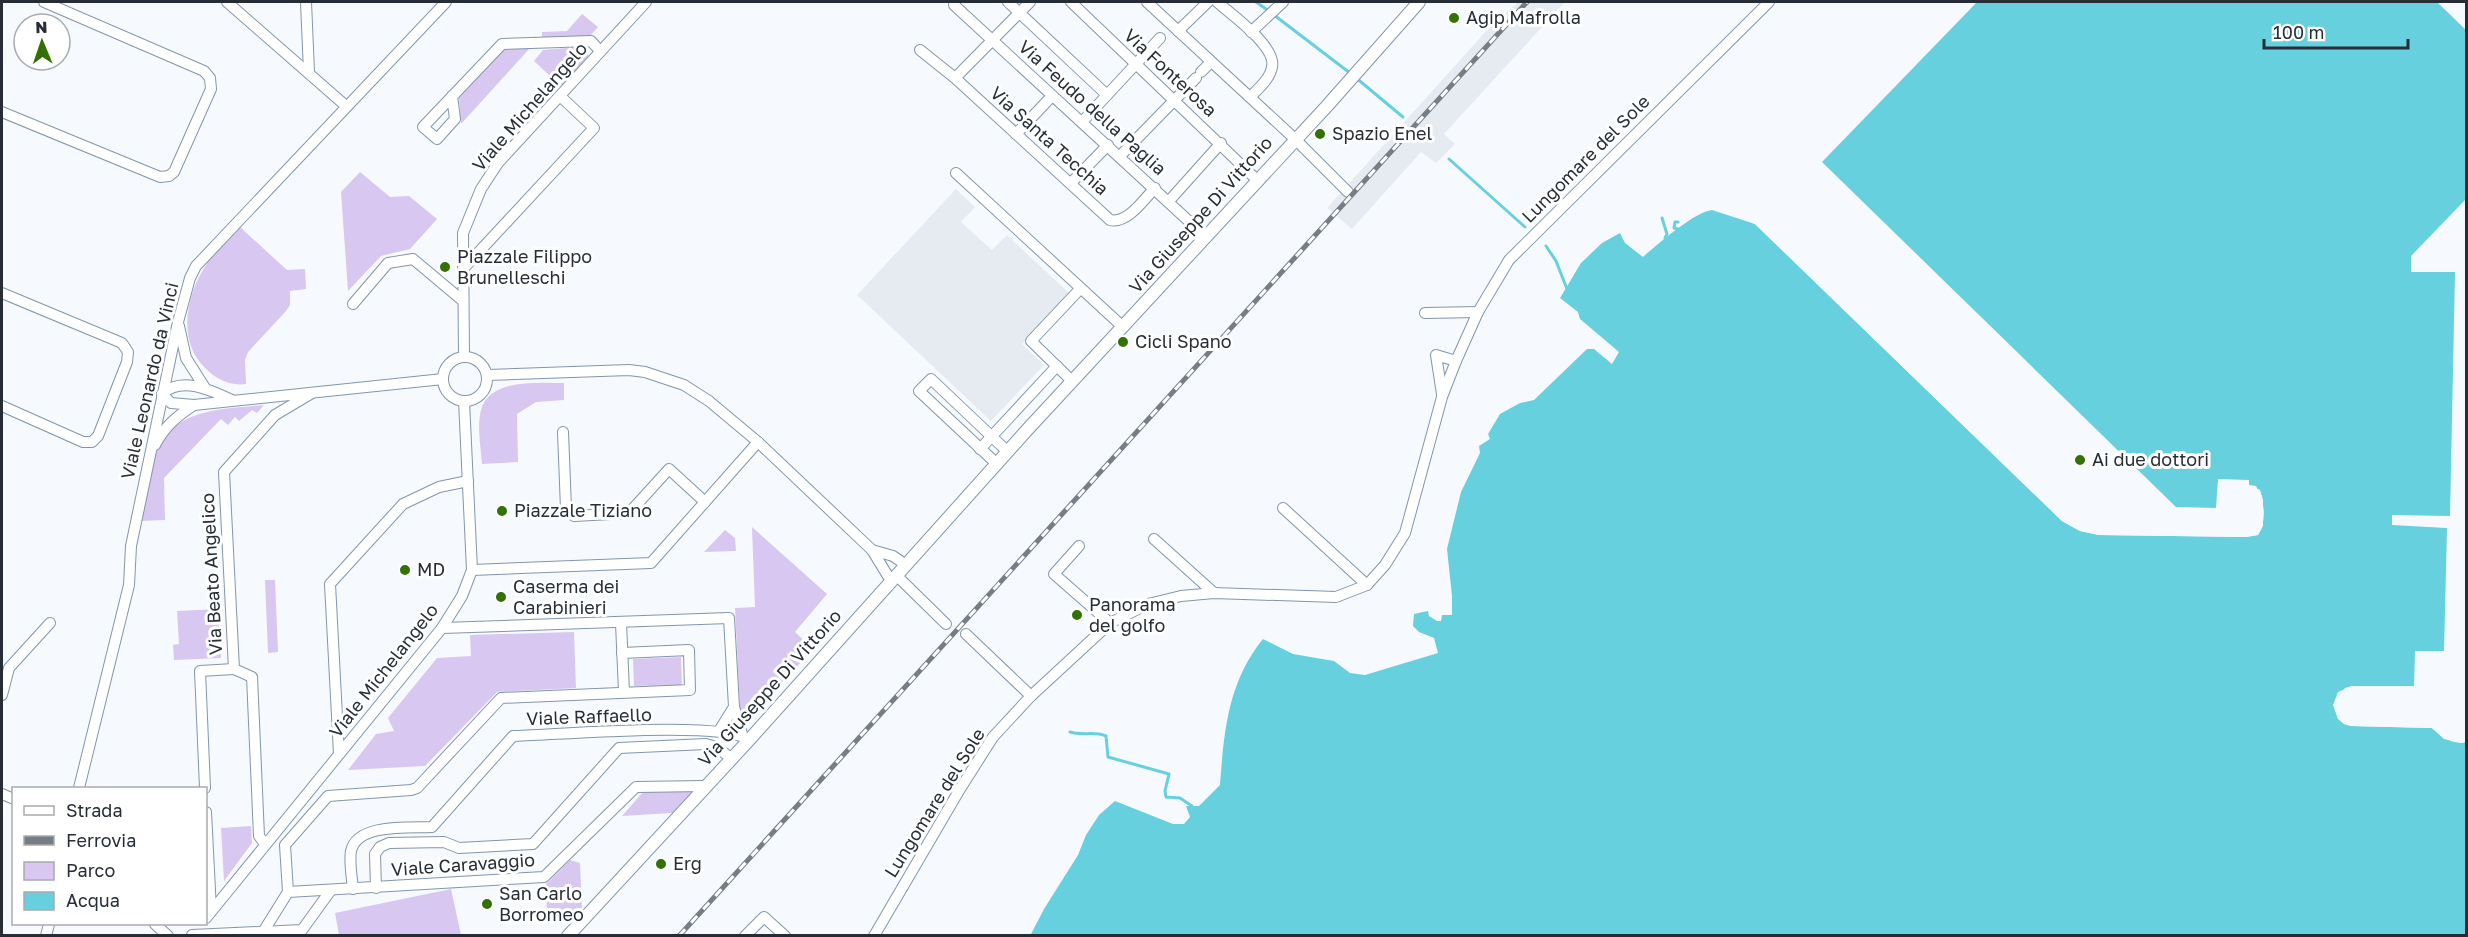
<svg xmlns="http://www.w3.org/2000/svg" width="2468" height="937" font-family="'Golos Text',sans-serif">
  <rect width="100%" height="100%" fill="#f6faff"/>
  <!-- built -->
  <g fill="#e6ebf2">
    <path d="M1519 2H1565L1444 134 1455 144 1436 163 1421 152 1352 229 1327 208 1496 20Z"/>
    <path d="M956 189 975 207 961 222 992 250 1007 235 1069 293 1022 344 1044 365 991 421 857 295Z"/>
  </g>
  <!-- green -->
  <g fill="#d7c7f1">
    <path d="M582 14 598 27 590 36 542 38V32L567 31Z"/>
    <path d="M580 47 588 53 589 58 562 87 534 61 543 50Z"/>
    <path d="M530 48 461 124 459 98 504 49Z"/>
    <path d="M360 172 390 197 409 196 437 219 410 249 381 256 348 291 341 192Z"/>
    <path d="M240 227 287 270 305 269 306 289 290 291V305L286 311 248 352 245 360 246 384C230 386 217 380 205 368 177 341 186 295 206 265 215 251 229 239 240 227Z"/>
    <path d="M564 383V400L536 402 517 414 518 462 482 464C481 447 476 423 482 407 493 378 540 383 564 383Z"/>
    <path d="M264 405 257 413 252 410 239 421 235 417 228 425 221 419 164 478 165 520 141 521C145 500 148 478 154 457 170 408 222 409 264 405Z"/>
    <path d="M752 527 827 594 795 632 813 649 745 723 740 708 735 608 755 607Z"/>
    <path d="M725 530 735 538 736 551 704 552Z"/>
    <path d="M265 580H275L278 652 268 653Z"/>
    <path d="M218 609 221 658 174 660 173 645 179 644 177 611Z"/>
    <path d="M574 632 576 688 497 692 425 766 348 770 376 734 394 731 388 718 437 658 471 656 470 635Z"/>
    <path d="M681 657 682 685 634 686 633 659Z"/>
    <path d="M694 791 672 813 622 816 643 792Z"/>
    <path d="M251 826 252 843 224 881 221 828Z"/>
    <path d="M570 860 580 863 582 912 547 908 544 886Z"/>
    <path d="M451 889 461 935H339L335 913Z"/>
  </g>
  <!-- water -->
  <path fill="#67d0df" d="M1977 2H2437L2466 30V199L2411 256V272H2455L2450 516 2392 515V525L2447 528 2444 651H2415L2414 686H2352L2345 688 2333 705 2344 724 2351 726 2432 728C2442 737 2452 745 2466 742V935L1030 936 1044 909 1078 855 1086 835 1099 815 1115 801 1173 824H1184L1190 817 1186 806H1199L1220 785C1224 731 1228 682 1263 639L1293 654 1334 661 1350 673 1365 675 1438 653 1434 638 1419 632 1413 626 1414 614 1428 611 1429 616 1437 621H1441L1442 615H1452V596L1447 549 1461 492 1480 453 1479 446 1490 439 1488 434 1500 414 1520 403 1534 400 1587 349H1594L1612 364 1619 352 1580 319 1578 312 1560 298 1581 263 1602 243 1620 233 1625 243 1643 257C1655 246 1699 208 1714 210 1728 212 1742 219 1755 224L2062 521 2080 531 2099 535 2246 537 2258 535C2267 519 2265 502 2256 486L2249 485V480L2218 479 2216 508 2176 507 1822 162Z"/>
  <!-- pier -->
  <g fill="#f6faff">
    <path d="M1711 207 1728 211 1757 222 2064 519 2081 528 2100 532 2246 534 2256 532 2260 525V500L2258 491 2247 487 2249 485 2260 490 2263 500V526L2258 535 2246 537 2099 535 2080 531 2062 521 1755 224 1712 210Z"/>
    <path d="M2352 686 2354 689 2341 694 2336 705 2340 717 2345 721 2432 725 2445 736 2461 740 2466 739V742L2462 743 2444 739 2432 728 2351 726 2344 724 2338 719 2333 705 2338 692Z"/>
  </g>
  <g fill="none" stroke-linecap="round" stroke-linejoin="round">
    <!-- stream -->
    <g stroke="#67d0df" stroke-width="3">
      <path d="M1256 2 1269 11"/>
      <path d="M1274 15 1350 73"/>
      <path d="M1355 77 1403 117"/>
      <path d="M1449 159 1525 227"/>
      <path d="M1662 218 1667 234 1665 238"/>
      <path d="M1678 229 1674 228 1675 222H1678"/>
      <path d="M1546 246 1556 261 1567 289"/>
      <path d="M1070 732C1083 736 1094 731 1106 736L1108 757 1169 774 1165 791 1166 797 1180 798 1192 806"/>
    </g>
    <!-- minor casing -->
    <g stroke="#8395ac" stroke-width="12">
      <g id="minor">
        <path d="M227 2 346 106"/>
        <path d="M306 2 309 72"/>
        <path d="M1008 2 1107 95"/>
        <path d="M1071 2 1257 180"/>
        <path d="M1147 2 1295 139 1348 192"/>
        <path d="M1217 2C1231 14 1277 47 1272 67 1270 79 1258 89 1250 97"/>
        <path d="M954 5 1205 236"/>
        <path d="M1178 31 1208 2"/>
        <path d="M1251 32 1283 2"/>
        <path d="M920 50 955 78 1110 220C1128 224 1144 199 1155 188"/>
        <path d="M1201 72 1211 62"/>
        <path d="M955 78 1030 2"/>
        <path d="M452 96 455 119 437 139 423 127 502 44 591 41 600 51"/>
        <path d="M2 112 160 177 169 176 174 172 211 89 210 78 204 71 44 2"/>
        <path d="M1082 122 1160 38"/>
        <path d="M1016 134 1052 96"/>
        <path d="M1120 156 1196 78"/>
        <path d="M956 173 1123 327"/>
        <path d="M1071 183 1108 145"/>
        <path d="M1169 201 1221 143"/>
        <path d="M463 269 594 128 560 96"/>
        <path d="M2 293 122 343 128 352 127 362 98 436 92 442H83L2 406"/>
        <path d="M353 304 388 263 413 259 463 301"/>
        <path d="M1425 313 1478 312"/>
        <path d="M179 326 186 358 205 388"/>
        <path d="M464 357 463 233 481 189 498 163 646 2"/>
        <circle cx="465" cy="379" r="22"/>
        <path d="M487 375 629 370 645 372 684 385 709 401 758 442 872 550 891 581"/>
        <path d="M1072 381 1031 341 1080 289"/>
        <path d="M162 394 171 403 194 405 443 379"/>
        <path d="M162 394C182 376 210 390 232 400"/>
        <path d="M1442 394 1436 355 1456 361"/>
        <path d="M563 432 566 509 574 516 629 513 669 469 705 502"/>
        <path d="M155 445C164 427 177 416 194 405"/>
        <path d="M980 449 1057 366"/>
        <path d="M997 464 919 391 931 379 1008 452"/>
        <path d="M1283 508 1367 585"/>
        <path d="M1154 539 1214 593"/>
        <path d="M1079 546 1054 574 1110 623"/>
        <path d="M872 550 893 556 906 565"/>
        <path d="M472 570 651 563 758 442"/>
        <path d="M896 575 946 624"/>
        <path d="M621 623 624 692"/>
        <path d="M442 628 729 618 734 707 719 731"/>
        <path d="M966 634 1031 696"/>
        <path d="M2 695 9 668 50 623"/>
        <path d="M734 707 742 734"/>
        <path d="M339 754 330 584 403 504 439 487 468 481"/>
        <path d="M79 788 129 585 131 546 178 322 190 278 196 266 446 2"/>
        <path d="M205 788 200 671 234 669"/>
        <path d="M2 794 14 799"/>
        <path d="M206 812 211 910"/>
        <path d="M265 844 259 836 252 677 234 669 224 472 275 415 312 393"/>
        <path d="M376 888 375 854 380 847 389 843 444 842 459 848 533 844 619 748 706 744 716 747 731 758"/>
        <path d="M353 889C352 878 349 862 351 851 357 823 410 828 432 827L513 736C554 735 724 720 749 740"/>
        <path d="M288 892 285 845 328 796 411 790 417 788 501 698 690 690 689 650 622 653"/>
        <path d="M206 918 442 628 462 596 472 570 464 401"/>
        <path d="M155 924 168 936"/>
        <path d="M263 932 288 892 544 877 636 787 705 786"/>
        <path d="M192 935 302 930 331 890"/>
        <path d="M46 936 49 924"/>
        <path d="M745 936 764 917 785 936"/>
        <path d="M874 936 960 789 993 737 1031 696 1110 623 1148 604 1181 596 1214 593 1336 597 1367 585 1385 565 1405 533 1442 397 1456 361 1478 312 1509 260 1769 2"/>
      </g>
    </g>
    <!-- major casing -->
    <g stroke="#8395ac" stroke-width="14">
      <path id="major" d="M568 936 749 740 1027 430 1327 106 1419 2"/>
    </g>
    <!-- minor -->
    <use href="#minor" stroke="#fff" stroke-width="10"/>
    <!-- major -->
    <use href="#major" stroke="#fff" stroke-width="12"/>
    <!-- rail casing -->
    <g stroke="#777d85" stroke-width="5">
      <path id="rail" d="M679 936 1527 2"/>
    </g>
    <!-- rail -->
    <use href="#rail" stroke="#fff" stroke-width="3" stroke-dasharray="9" stroke-linecap="butt"/>
  </g>
  <!-- markers -->
  <g fill="#347103" stroke="#fff" stroke-width="2">
    <circle cx="1454" cy="18" r="6"/>
    <circle cx="1320" cy="134" r="6"/>
    <circle cx="445" cy="267" r="6"/>
    <circle cx="1123" cy="342" r="6"/>
    <circle cx="2080" cy="460" r="6"/>
    <circle cx="502" cy="511" r="6"/>
    <circle cx="405" cy="570" r="6"/>
    <circle cx="501" cy="597" r="6"/>
    <circle cx="1077" cy="615" r="6"/>
    <circle cx="661" cy="864" r="6"/>
    <circle cx="487" cy="904" r="6"/>
  </g>
  <g text-anchor="middle" stroke-width="6" stroke-linejoin="round" paint-order="stroke">
    <!-- poi labels -->
    <g font-size="18" fill="#262d37" stroke="#fff" text-anchor="start">
      <text x="1466" y="24">Agip Mafrolla</text>
      <text x="1332" y="140">Spazio Enel</text>
      <text x="457" y="263">Piazzale Filippo<tspan x="457" dy="21">Brunelleschi</tspan></text>
      <text x="1135" y="348">Cicli Spano</text>
      <text x="2092" y="466">Ai due dottori</text>
      <text x="514" y="517">Piazzale Tiziano</text>
      <text x="417" y="576">MD</text>
      <text x="513" y="593">Caserma dei<tspan x="513" dy="21">Carabinieri</tspan></text>
      <text x="1089" y="611">Panorama<tspan x="1089" dy="21">del golfo</tspan></text>
      <text x="673" y="870">Erg</text>
      <text x="499" y="900">San Carlo<tspan x="499" dy="21">Borromeo</tspan></text>
    </g>
    <!-- street labels -->
    <g font-size="18" fill="#262d37" stroke="#fff">
      <text transform="translate(1170 73) rotate(43)" y="6">Via Fonterosa</text>
      <text transform="translate(530 107) rotate(-49)" y="6">Viale Michelangelo</text>
      <text transform="translate(1092 108) rotate(42)" y="6">Via Feudo della Paglia</text>
      <text transform="translate(1049 141) rotate(42)" y="6">Via Santa Tecchia</text>
      <text transform="translate(1586 159) rotate(-45)" y="6">Lungomare del Sole</text>
      <text transform="translate(1201 215) rotate(-48)" y="6">Via Giuseppe Di Vittorio</text>
      <text transform="translate(150 381) rotate(-77)" y="6">Viale Leonardo da Vinci</text>
      <text transform="translate(212 574) rotate(-93)" y="6">Via Beato Angelico</text>
      <text transform="translate(384 671) rotate(-52)" y="6">Viale Michelangelo</text>
      <text transform="translate(770 688) rotate(-48)" y="6">Via Giuseppe Di Vittorio</text>
      <text transform="translate(589 717) rotate(-2)" y="6">Viale Raffaello</text>
      <text transform="translate(935 803) rotate(-58)" y="6">Lungomare del Sole</text>
      <text transform="translate(463 865) rotate(-4)" y="6">Viale Caravaggio</text>
    </g>
  </g>
  <!-- border -->
  <rect width="2468" height="937" fill="none" stroke="#262d37" stroke-width="6"/>
  <!-- legend -->
  <rect x="12" y="787" width="195" height="138" fill="#ffffff" stroke="#a8abaf" stroke-width="1.5"/>
  <rect x="24" y="806" width="30" height="9" fill="#ffffff" stroke="#a8abaf" stroke-width="1.5"/>
  <text x="66" y="817" font-size="18" fill="#262d37">Strada</text>
  <rect x="24" y="836" width="30" height="9" fill="#777d85" stroke="#a8abaf" stroke-width="1.5"/>
  <text x="66" y="847" font-size="18" fill="#262d37">Ferrovia</text>
  <rect x="24" y="862" width="30" height="18" fill="#d7c7f1" stroke="#a8abaf" stroke-width="1.5"/>
  <text x="66" y="877" font-size="18" fill="#262d37">Parco</text>
  <rect x="24" y="892" width="30" height="18" fill="#67d0df" stroke="#a8abaf" stroke-width="1.5"/>
  <text x="66" y="907" font-size="18" fill="#262d37">Acqua</text>
  <!-- north arrow -->
  <g transform="translate(42 42) rotate(358)"><circle r="28" fill="#ffffff" stroke="#a8abaf" stroke-width="1.5"/>
  <path d="M0-4.5L10 22L0 15L-10 22Z" fill="#347103"/>
  <text y="-9" font-size="16" font-weight="bold" text-anchor="middle" fill="#262d37">N</text>
  </g>
  <!-- scale -->
  <path d="M2264 39v9h144v-9" fill="none" stroke="#262d37" stroke-width="3"/>
  <text x="2273" y="39" font-size="18" fill="#262d37" stroke="#ffffff" stroke-width="4.5" paint-order="stroke">100 m</text>
</svg>
